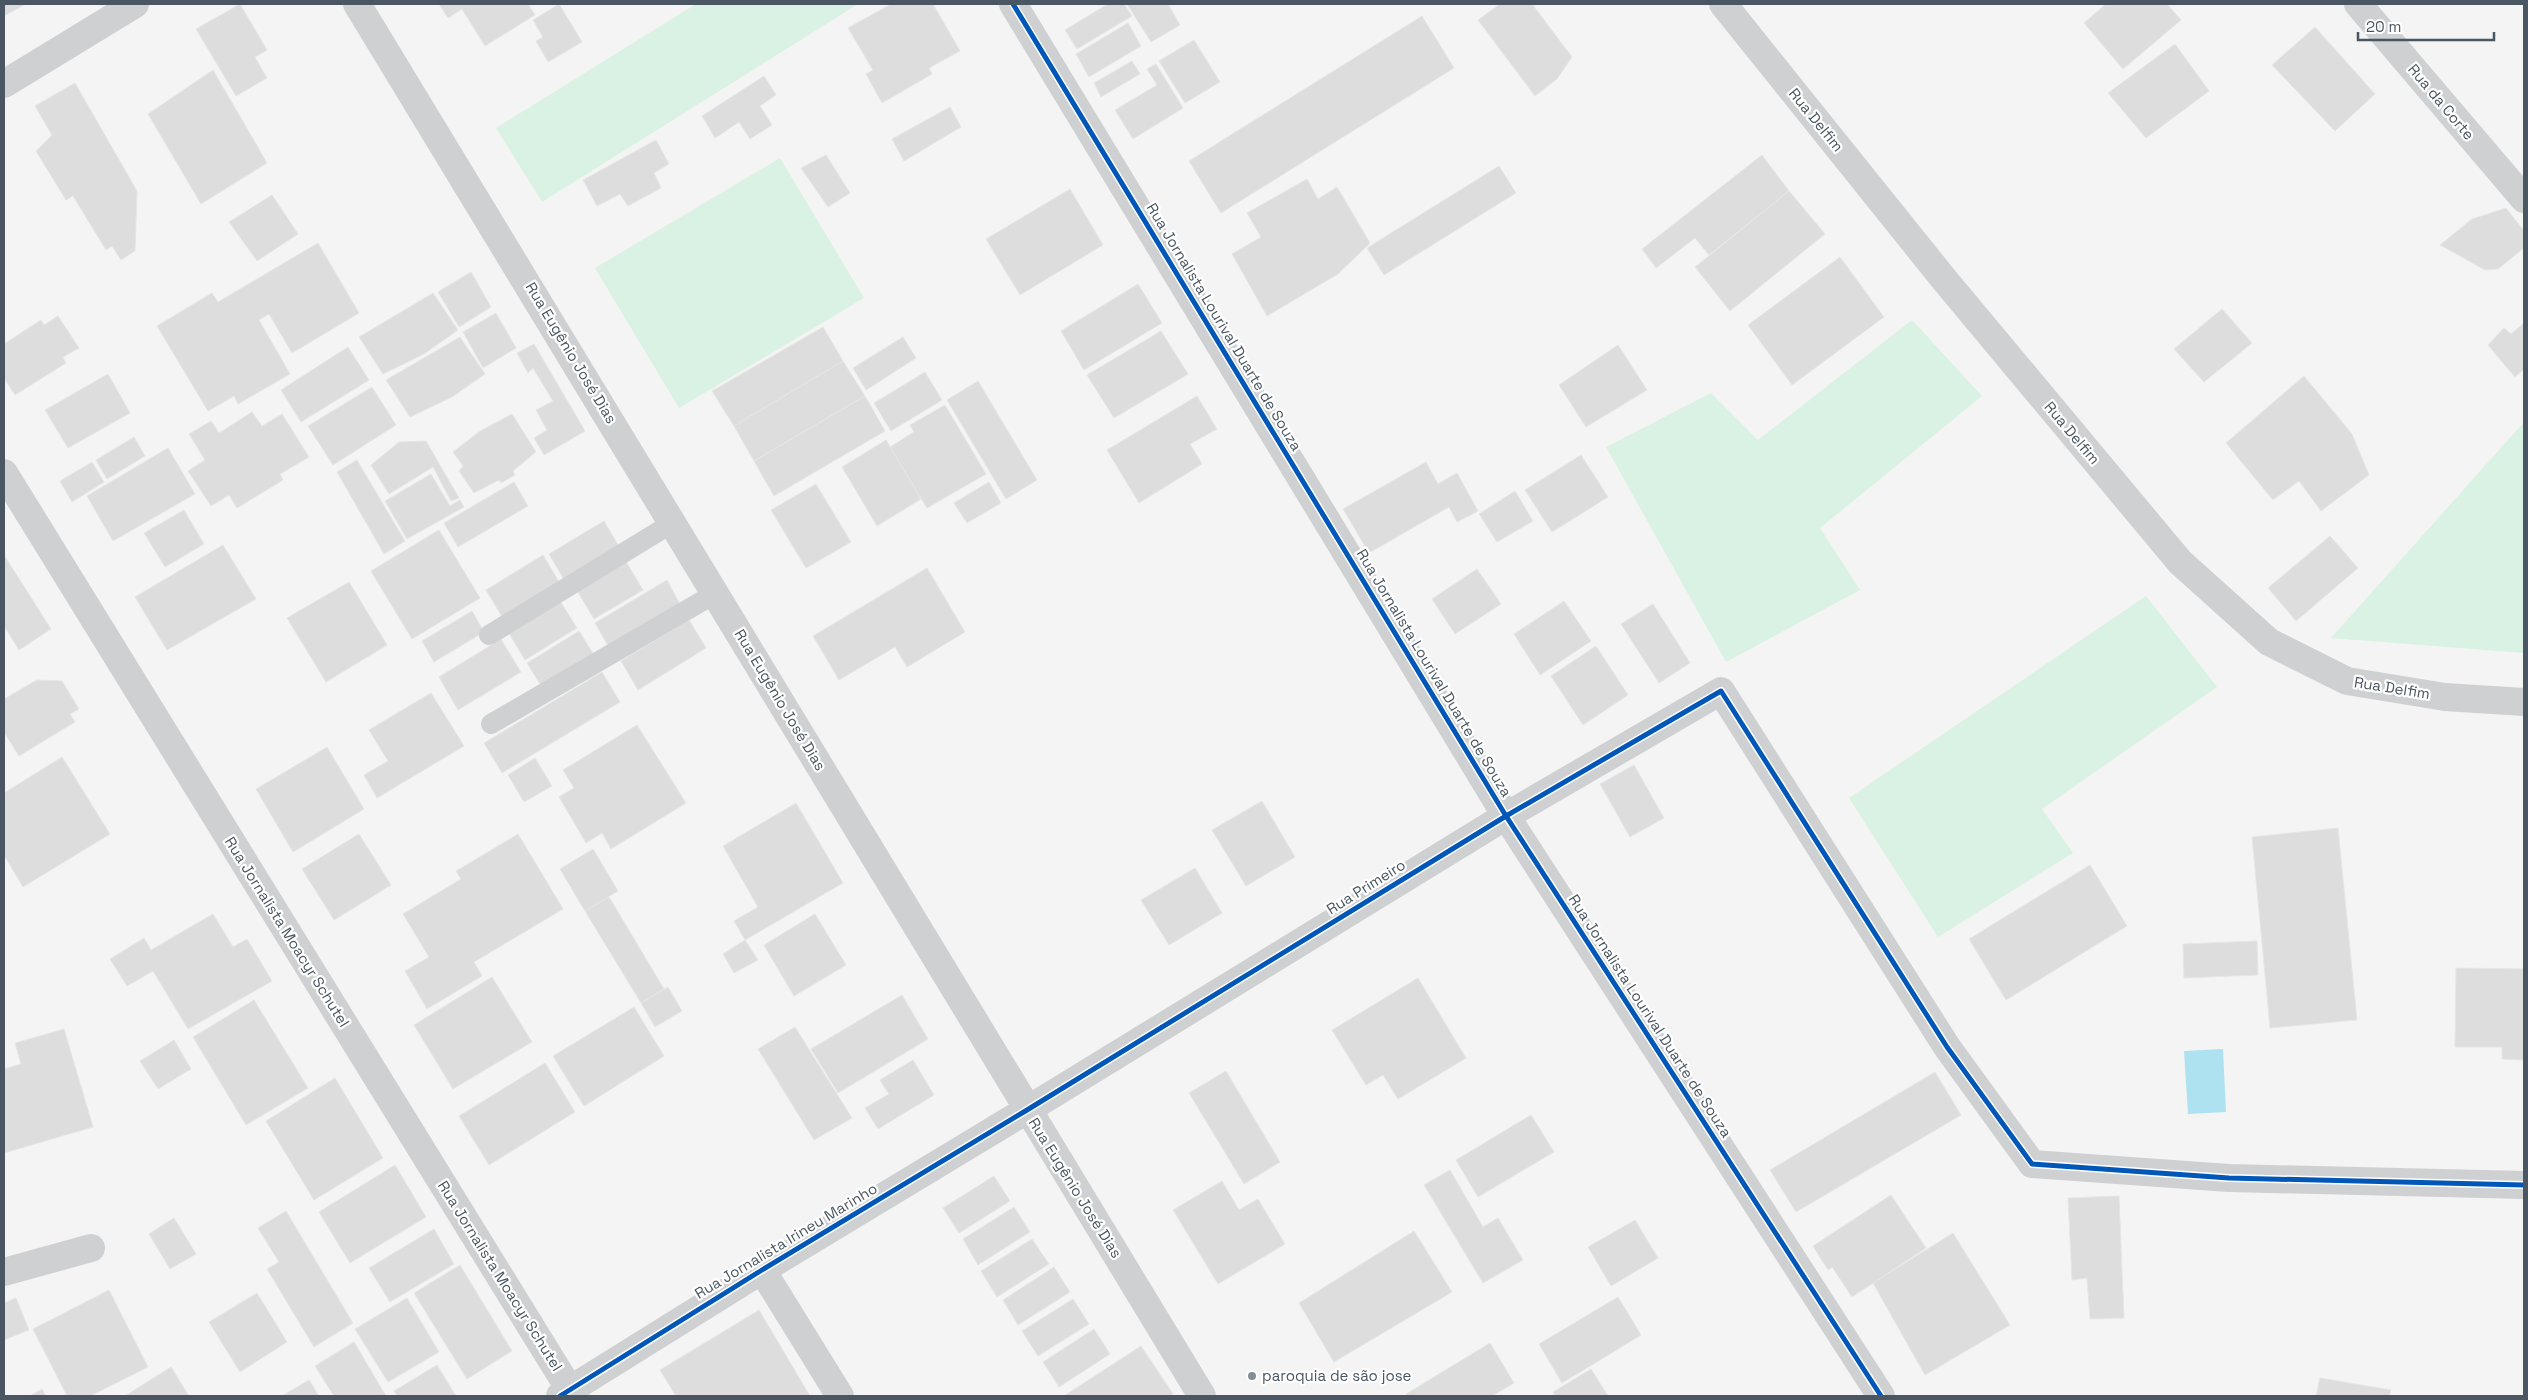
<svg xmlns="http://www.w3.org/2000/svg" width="2528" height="1400" font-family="'Space Grotesk',sans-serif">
  <rect width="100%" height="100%" fill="#f4f4f4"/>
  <!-- green -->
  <g fill="#d9f2e3">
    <path d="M696 4H858L542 202 496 128Z"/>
    <path d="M780 158 864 298 679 408 595 268Z"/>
    <path d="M1912 320 1982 396 1820 528 1860 590 1726 662 1606 447 1711 393 1758 440Z"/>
    <path d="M2524 422V653L2331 638Z"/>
    <path d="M2146 596 2217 687 2042 809 2073 853 1938 937 1849 798Z"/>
  </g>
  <!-- water -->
  <path fill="#aee2f0" d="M2223 1049 2226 1112 2188 1114 2184 1051Z"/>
  <!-- building -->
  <g fill="#ddddde" stroke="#e5e6e7">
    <path d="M4 4H26L4 16Z"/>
    <path d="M240 4 267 50 255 57 267 78 236 96 196 29Z"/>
    <path d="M439 4H528L535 15 485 46 462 9 448 18Z"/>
    <path d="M559 4 582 42 548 62 536 41 543 37 533 20Z"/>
    <path d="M891 4H933L960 51 929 68 932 74 882 103 866 74 873 70 848 28Z"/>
    <path d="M1108 4H1124L1132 16 1077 49 1065 30Z"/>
    <path d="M1127 4H1168L1180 25 1151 42Z"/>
    <path d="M1500 4H1532L1572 57 1557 79 1535 96 1478 20Z"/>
    <path d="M2106 4H2167L2181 20 2123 69 2084 23Z"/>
    <path d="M1422 16 1454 68 1221 213 1189 161Z"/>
    <path d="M1128 23 1141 46 1089 77 1076 54Z"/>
    <path d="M2315 27 2375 94 2335 131 2272 65Z"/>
    <path d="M1194 40 1220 82 1185 103 1159 61Z"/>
    <path d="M2175 44 2209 91 2146 138 2108 93Z"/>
    <path d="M1132 61 1140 74 1101 97 1094 83Z"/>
    <path d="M1156 64 1183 108 1133 139 1115 110 1157 85 1147 69Z"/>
    <path d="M213 70 267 163 201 204 148 114Z"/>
    <path d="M764 76 776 95 760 106 772 125 750 139 739 122 715 138 702 116Z"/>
    <path d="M75 83 137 191 135 251 121 260 112 246 106 250 73 196 66 200 36 151 52 135 35 106Z"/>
    <path d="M950 107 961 127 904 161 892 139Z"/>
    <path d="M656 140 669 164 654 173 661 188 628 206 620 194 597 206 583 180Z"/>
    <path d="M826 155 850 193 828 207 801 168Z"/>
    <path d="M1762 155 1789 191 1709 255 1695 238 1656 268 1642 249Z"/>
    <path d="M1499 166 1516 193 1384 275 1367 248Z"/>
    <path d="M1307 179 1318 199 1337 187 1370 243 1338 274 1267 316 1232 254 1261 237 1247 213Z"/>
    <path d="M1070 189 1103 245 1020 295 986 239Z"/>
    <path d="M1789 191 1825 234 1730 311 1695 267Z"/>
    <path d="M272 195 298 234 257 261 229 222Z"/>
    <path d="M2506 208 2524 231V248L2498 269 2485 270 2440 245 2472 219Z"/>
    <path d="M318 243 359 313 292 353 269 314 259 320 290 374 238 404 234 396 208 411 157 326 212 293 218 302Z"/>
    <path d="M1840 257 1884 317 1792 385 1748 325Z"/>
    <path d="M471 272 491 307 459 327 438 292Z"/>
    <path d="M1138 284 1162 323 1084 370 1061 331Z"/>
    <path d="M433 293 458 330 424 354 383 374 359 337Z"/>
    <path d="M2222 309 2252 343 2204 382 2174 349Z"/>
    <path d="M496 313 516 348 483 368 463 332Z"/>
    <path d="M58 316 79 348 63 357 66 363 15 395 4 378V344L41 320 44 325Z"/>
    <path d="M2524 323V369L2515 377 2488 345 2504 328 2511 334Z"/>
    <path d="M823 327 843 361 734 426 712 391Z"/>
    <path d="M1161 331 1188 374 1114 418 1087 375Z"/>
    <path d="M460 337 485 374 452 397 410 417 386 380Z"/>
    <path d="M903 337 916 358 866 390 853 368Z"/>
    <path d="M534 344 585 431 544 455 534 438 547 430 536 410 553 401 533 368 528 373 517 353Z"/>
    <path d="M1618 345 1647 390 1586 427 1559 385Z"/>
    <path d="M348 347 369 380 301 422 281 390Z"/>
    <path d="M843 361 865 396 754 461 734 426Z"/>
    <path d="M925 372 942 400 891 431 874 403Z"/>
    <path d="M108 374 130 413 68 448 45 410Z"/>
    <path d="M2304 376 2352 434 2369 475 2321 511 2299 481 2273 500 2226 443Z"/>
    <path d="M978 381 1037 480 1006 499 947 400Z"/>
    <path d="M372 387 396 425 333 465 308 426Z"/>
    <path d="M865 396 885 431 774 496 754 461Z"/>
    <path d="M1197 396 1217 429 1190 444 1202 464 1139 503 1107 450Z"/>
    <path d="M945 405 986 474 927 508 890 447 914 432 910 425Z"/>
    <path d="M252 412 262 426 282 414 309 457 280 474 283 480 237 508 229 495 211 506 188 471 205 460 189 434 211 421 219 433Z"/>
    <path d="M512 414 536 452 513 471 515 475 501 483 499 480 474 493 459 471 463 466 453 452 480 431Z"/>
    <path d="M134 437 145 456 107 479 96 460Z"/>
    <path d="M886 440 921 499 877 526 842 467Z"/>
    <path d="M426 441 459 498 451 501 433 467 389 494 371 465 399 442Z"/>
    <path d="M168 448 195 494 113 541 87 496Z"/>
    <path d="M1581 455 1608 497 1552 532 1525 490Z"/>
    <path d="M357 460 405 541 384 554 337 472Z"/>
    <path d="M92 462 104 482 72 502 60 481Z"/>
    <path d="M1426 462 1438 484 1457 473 1478 511 1457 522 1449 507 1369 553 1343 509Z"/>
    <path d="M431 474 450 506 460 500 464 507 407 539 385 501Z"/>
    <path d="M514 482 528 506 458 547 444 523Z"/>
    <path d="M989 482 1001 503 967 523 954 503Z"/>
    <path d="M816 484 851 542 806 568 771 510Z"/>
    <path d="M1515 491 1533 521 1497 542 1479 514Z"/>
    <path d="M184 510 204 544 165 567 144 533Z"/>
    <path d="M604 521 621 550 566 583 549 554Z"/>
    <path d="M439 530 480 598 412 639 371 571Z"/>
    <path d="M2330 536 2358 568 2296 621 2268 588Z"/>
    <path d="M223 545 256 599 167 650 135 597Z"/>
    <path d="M4 555 51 629 19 650 4 626Z"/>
    <path d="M543 555 561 585 504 620 486 590Z"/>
    <path d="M625 560 643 590 594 619 576 589Z"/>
    <path d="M927 568 965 632 907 667 895 647 839 680 813 636Z"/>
    <path d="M1477 569 1501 604 1455 634 1432 599Z"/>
    <path d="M667 580 681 606 610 649 595 623Z"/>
    <path d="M349 582 387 645 326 682 287 618Z"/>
    <path d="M560 601 577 628 525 660 508 632Z"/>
    <path d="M1564 601 1591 641 1540 675 1514 634Z"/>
    <path d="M1653 604 1690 663 1659 683 1621 624Z"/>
    <path d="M472 611 484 632 434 662 422 641Z"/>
    <path d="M689 620 706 648 638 690 621 661Z"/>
    <path d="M579 631 594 655 542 687 527 663Z"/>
    <path d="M501 639 521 672 458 710 439 677Z"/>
    <path d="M1596 646 1628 695 1583 725 1551 676Z"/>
    <path d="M602 672 620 702 502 773 484 743Z"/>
    <path d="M37 680 62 681 79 709 70 714 75 722 19 756 4 732V699Z"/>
    <path d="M431 693 464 746 377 798 364 775 388 761 369 730Z"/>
    <path d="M637 725 686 803 611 849 602 833 586 843 559 797 574 788 563 770Z"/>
    <path d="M327 747 364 809 293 852 256 789Z"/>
    <path d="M62 757 110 834 23 887 4 855V793Z"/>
    <path d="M535 758 552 786 524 802 508 775Z"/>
    <path d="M1634 765 1664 818 1630 837 1600 784Z"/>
    <path d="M1262 801 1295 857 1246 886 1212 830Z"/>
    <path d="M796 803 843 883 745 940 734 921 758 907 723 846Z"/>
    <path d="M2338 828 2357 1020 2270 1028 2252 837Z"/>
    <path d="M359 834 391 885 334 920 302 869Z"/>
    <path d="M518 834 563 909 474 962 482 976 427 1009 405 971 429 957 403 914 461 879 456 871Z"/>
    <path d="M593 849 618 891 585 911 560 869Z"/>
    <path d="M2090 865 2127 926 2006 1000 1969 939Z"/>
    <path d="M1195 868 1222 913 1169 945 1141 900Z"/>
    <path d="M609 897 664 989 641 1003 585 911Z"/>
    <path d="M213 914 233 947 247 939 272 981 188 1029 153 971 127 986 110 959 144 938 151 950Z"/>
    <path d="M815 914 846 965 794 996 764 945Z"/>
    <path d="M745 940 758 960 734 973 723 954Z"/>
    <path d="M2257 941 2258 975 2184 978 2183 944Z"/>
    <path d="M2456 968 2524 969V1060L2502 1059V1047H2455Z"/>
    <path d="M492 977 532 1042 453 1089 414 1025Z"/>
    <path d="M1418 978 1466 1058 1398 1099 1383 1075 1366 1085 1332 1030Z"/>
    <path d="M668 987 682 1011 655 1027 641 1003Z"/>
    <path d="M902 995 928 1039 838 1093 811 1049Z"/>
    <path d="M254 1000 308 1088 246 1125 193 1037Z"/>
    <path d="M634 1007 664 1056 584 1106 553 1056Z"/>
    <path d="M795 1027 852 1118 814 1140 758 1049Z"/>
    <path d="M64 1029 93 1127 4 1153V1069L21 1064 15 1043Z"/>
    <path d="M174 1040 191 1069 158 1089 140 1061Z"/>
    <path d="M913 1060 934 1095 878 1129 865 1108 889 1094 880 1080Z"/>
    <path d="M545 1063 575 1112 489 1165 459 1116Z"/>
    <path d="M1226 1071 1280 1162 1244 1184 1189 1093Z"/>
    <path d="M1935 1072 1961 1115 1796 1212 1770 1170Z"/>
    <path d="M335 1078 383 1158 314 1200 266 1121Z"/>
    <path d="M1531 1115 1554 1152 1478 1197 1456 1160Z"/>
    <path d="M395 1165 426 1217 350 1263 319 1212Z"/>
    <path d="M1450 1170 1483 1227 1498 1218 1523 1260 1483 1283 1424 1185Z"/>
    <path d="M994 1176 1010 1201 959 1233 943 1208Z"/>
    <path d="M1222 1181 1239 1210 1258 1199 1285 1244 1218 1284 1173 1210Z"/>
    <path d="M1891 1195 1926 1248 1852 1297 1832 1267 1828 1270 1813 1246Z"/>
    <path d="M2119 1196 2124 1318 2090 1319 2087 1278 2072 1280 2068 1198Z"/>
    <path d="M1014 1207 1030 1232 978 1265 963 1239Z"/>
    <path d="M286 1211 353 1323 314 1347 267 1269 279 1262 258 1228Z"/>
    <path d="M174 1218 196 1254 170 1269 149 1234Z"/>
    <path d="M1635 1220 1658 1258 1611 1286 1588 1247Z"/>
    <path d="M434 1229 454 1264 390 1302 369 1268Z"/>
    <path d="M1414 1231 1452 1292 1334 1362 1299 1303Z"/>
    <path d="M1953 1233 2010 1325 1925 1375 1873 1283Z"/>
    <path d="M1032 1239 1049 1264 997 1297 981 1271Z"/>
    <path d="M460 1265 512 1351 467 1379 414 1293Z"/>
    <path d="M1054 1267 1070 1292 1018 1325 1003 1300Z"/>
    <path d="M109 1290 148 1367 90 1396H67L33 1329Z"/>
    <path d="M257 1293 287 1342 240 1372 209 1322Z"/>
    <path d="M1618 1297 1641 1335 1562 1383 1539 1344Z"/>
    <path d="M16 1298 29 1330 4 1340V1303Z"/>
    <path d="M407 1298 439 1352 388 1382 355 1329Z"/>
    <path d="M1073 1299 1089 1324 1038 1356 1022 1331Z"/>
    <path d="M759 1310 810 1396H676L660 1370Z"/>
    <path d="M1094 1329 1110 1354 1059 1387 1043 1362Z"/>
    <path d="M354 1342 386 1396H334L315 1366Z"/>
    <path d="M1490 1343 1514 1383 1492 1396H1408L1406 1394Z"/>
    <path d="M1141 1346 1173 1394 1169 1396H1064Z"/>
    <path d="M437 1365 456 1396H397L394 1391Z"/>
    <path d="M171 1367 189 1396H125Z"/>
    <path d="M1591 1369 1608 1396H1555L1553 1392Z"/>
    <path d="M2320 1378 2391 1390 2389 1396H2316Z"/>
    <path d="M309 1380 319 1396H282Z"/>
    <path d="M42 1389 46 1396H30Z"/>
  </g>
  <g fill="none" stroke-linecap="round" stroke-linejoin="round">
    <!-- service -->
    <g stroke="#ced0d2" stroke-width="20">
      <path d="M489 635 674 522"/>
      <path d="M491 724 716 593"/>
    </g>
    <!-- minor -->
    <g stroke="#ced0d2" stroke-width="28">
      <path d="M357 4 1202 1396"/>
      <path d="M1013 4 1506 816 1881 1396"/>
      <path d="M1723 4 1943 278 2180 562 2269 642 2347 681 2445 697 2524 702"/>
      <path d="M2358 4 2524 199"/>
      <path d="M4 84 135 4"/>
      <path d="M4 473 570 1390"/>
      <path d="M762 1270 840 1396"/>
      <path d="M4 1272 91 1248"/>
      <path d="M560 1396 762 1270 1027 1110 1506 816 1721 691 1947 1047 2032 1164 2229 1178 2524 1185"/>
    </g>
    <!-- cycleway casing -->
    <g stroke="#fff" stroke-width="8">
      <g id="cycleway">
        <path d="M1013 4 1506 816 1881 1396"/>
        <path d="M560 1396 762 1270 1027 1110 1506 816 1721 691 1947 1047 2032 1164 2229 1178 2524 1185"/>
      </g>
    </g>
    <!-- cycleway -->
    <use href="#cycleway" stroke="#0057b8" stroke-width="5"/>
  </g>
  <!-- markers -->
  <circle fill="#868d94" stroke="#fff" stroke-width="2" cx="1252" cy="1376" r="5"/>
  <g text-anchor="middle" stroke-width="4.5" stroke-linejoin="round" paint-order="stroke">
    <!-- street labels -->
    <g font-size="15" fill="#4a5661" stroke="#fff">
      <text transform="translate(2441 102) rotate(50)" y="5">Rua da Corte</text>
      <text transform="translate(1816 120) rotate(51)" y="5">Rua Delfim</text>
      <text transform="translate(1224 327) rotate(59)" y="5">Rua Jornalista Lourival Duarte de Souza</text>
      <text transform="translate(571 353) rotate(59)" y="5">Rua Eugênio José Dias</text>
      <text transform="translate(2072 433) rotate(50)" y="5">Rua Delfim</text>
      <text transform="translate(1434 673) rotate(59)" y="5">Rua Jornalista Lourival Duarte de Souza</text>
      <text transform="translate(2392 688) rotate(9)" y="5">Rua Delfim</text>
      <text transform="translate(780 700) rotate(59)" y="5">Rua Eugênio José Dias</text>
      <text transform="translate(1366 887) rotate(-32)" y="5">Rua Primeiro</text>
      <text transform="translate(287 932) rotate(58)" y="5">Rua Jornalista Moacyr Schutel</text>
      <text transform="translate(1650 1016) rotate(57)" y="5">Rua Jornalista Lourival Duarte de Souza</text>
      <text transform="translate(1075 1188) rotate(58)" y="5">Rua Eugênio José Dias</text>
      <text transform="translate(786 1241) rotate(-31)" y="5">Rua Jornalista Irineu Marinho</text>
      <text transform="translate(500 1276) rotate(58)" y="5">Rua Jornalista Moacyr Schutel</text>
    </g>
    <!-- poi labels -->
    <g font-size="15" fill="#4a5661" stroke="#fff" text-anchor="start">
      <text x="1262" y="1381">paroquia de são jose</text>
    </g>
  </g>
  <!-- border -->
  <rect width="2528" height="1400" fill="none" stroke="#4a5661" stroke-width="10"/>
  <!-- scale -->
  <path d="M2358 32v8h136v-8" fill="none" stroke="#4a5661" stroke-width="2.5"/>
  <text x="2366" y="32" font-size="15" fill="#4a5661" stroke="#ffffff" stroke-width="4" paint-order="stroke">20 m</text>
</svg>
